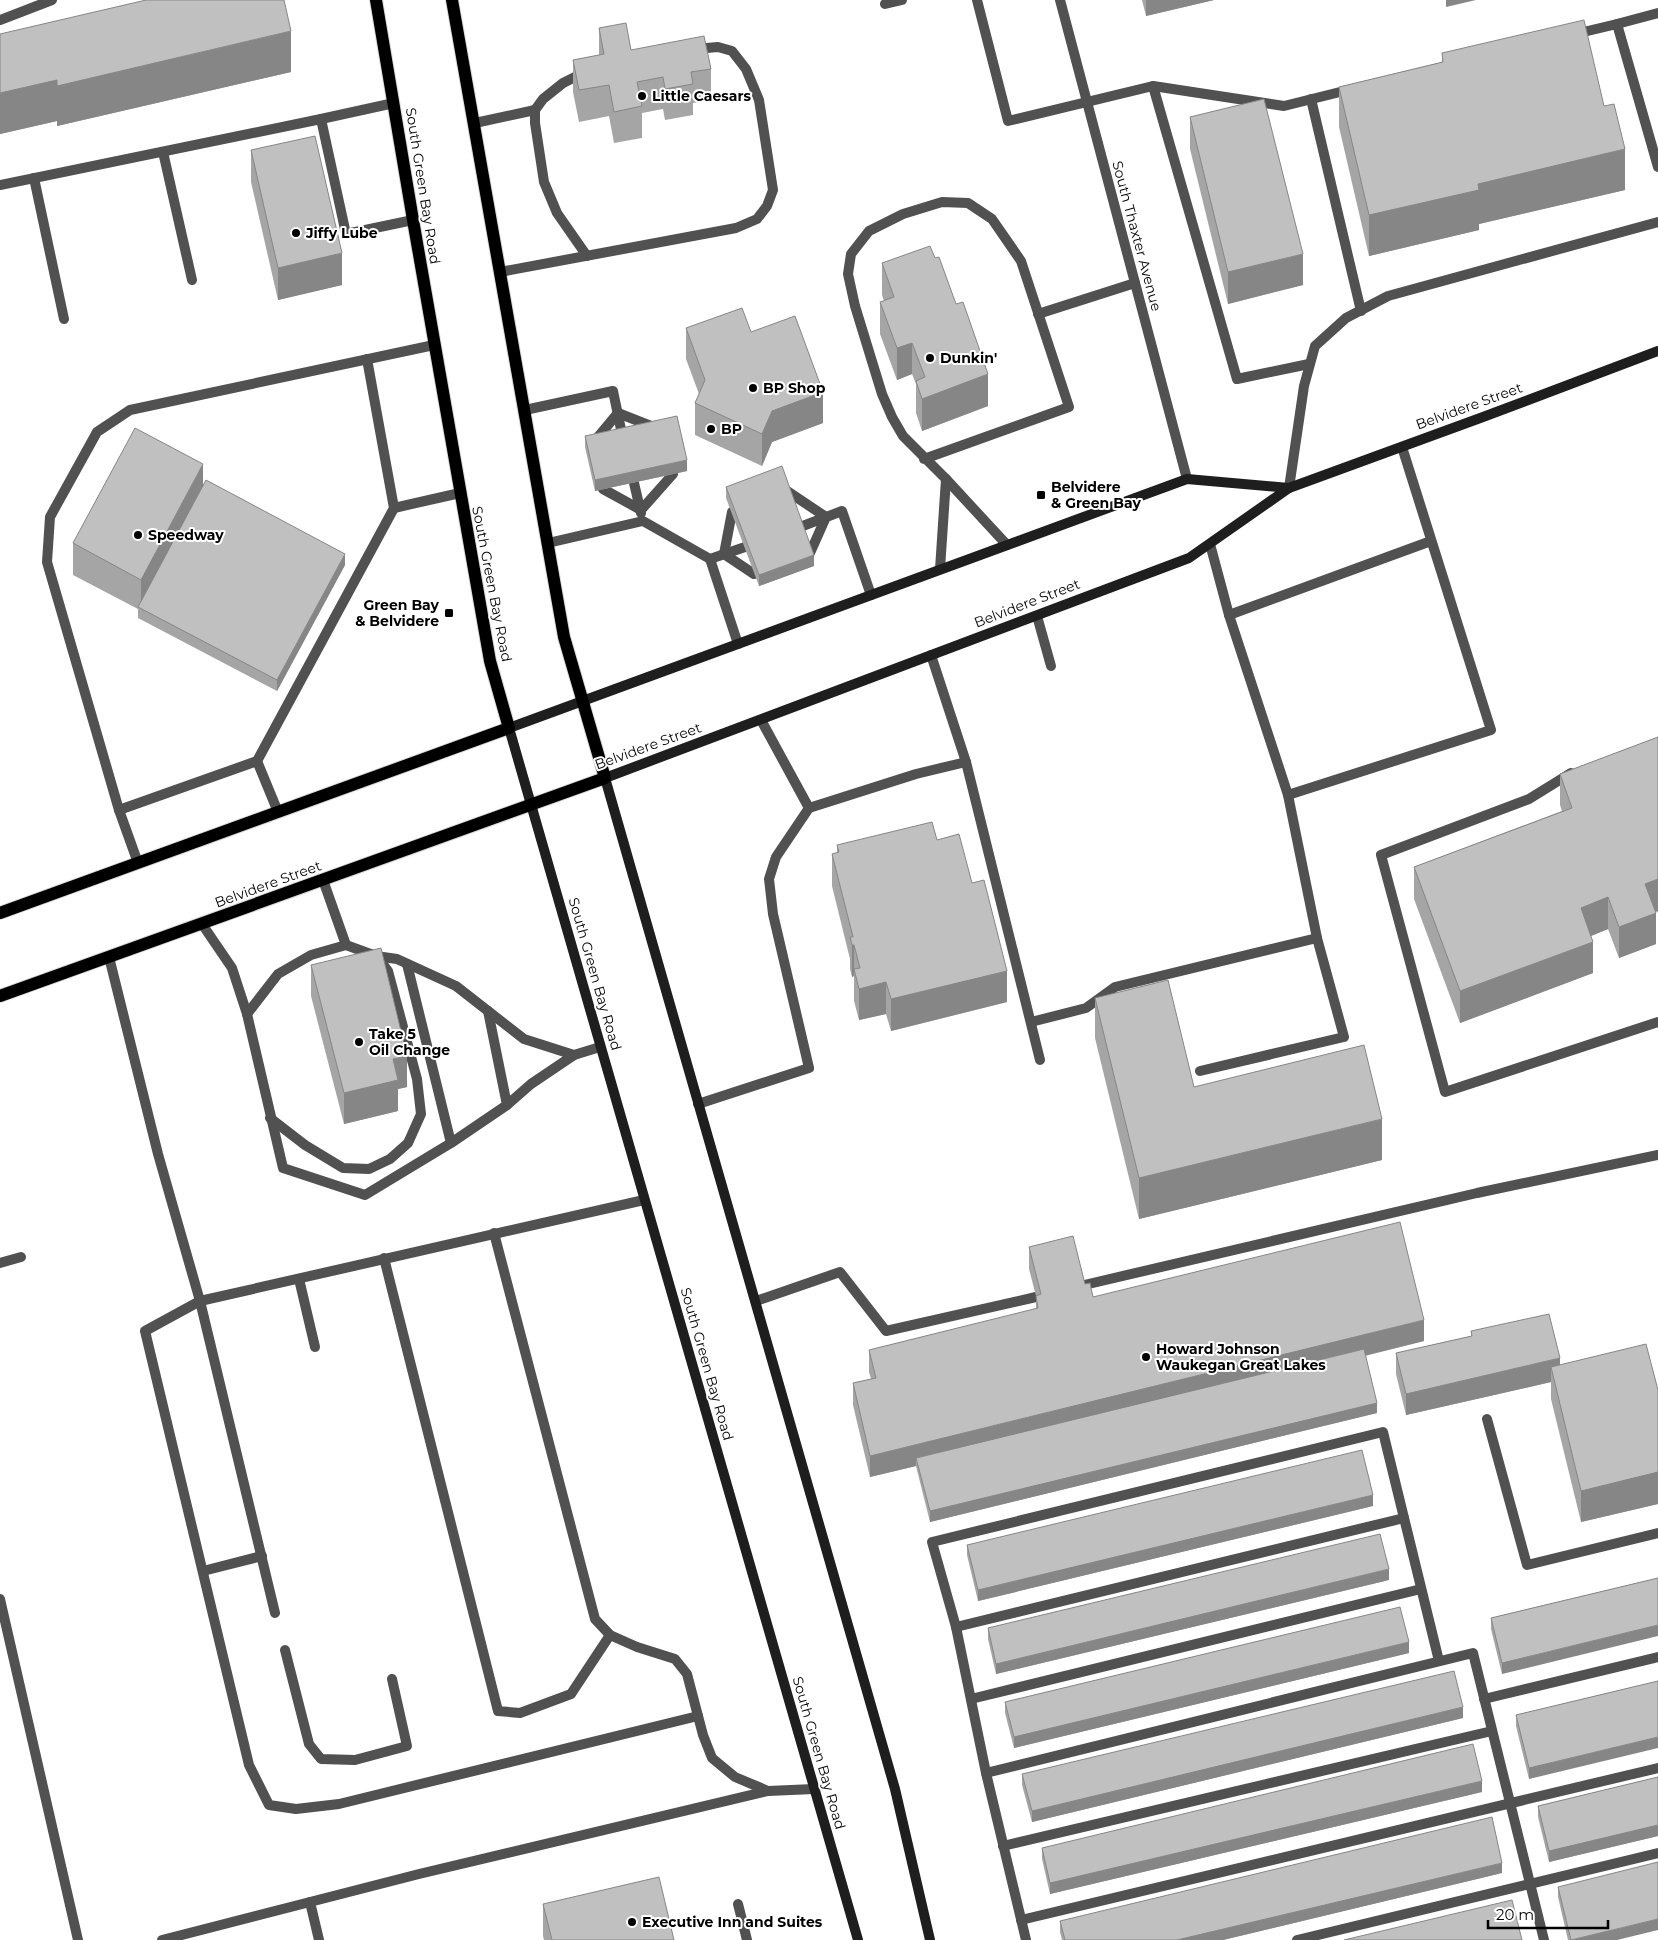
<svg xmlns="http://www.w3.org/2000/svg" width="1658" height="1940" font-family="Montserrat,sans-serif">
  <rect width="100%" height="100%" fill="#fff"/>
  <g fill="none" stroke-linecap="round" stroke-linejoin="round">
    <!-- primary casing -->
    <g stroke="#dbdbdb" stroke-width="14">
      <g id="primary">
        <path d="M0 913 509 728 490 661 413 220 376 0"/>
        <path d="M0 996 605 778 564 637 452 0"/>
      </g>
    </g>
    <!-- service -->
    <g stroke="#515151" stroke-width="10">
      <path d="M977 0 1008 121 1153 86 1284 106 1352 89"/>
      <path d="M885 4 902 0"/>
      <path d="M1658 13 1617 24 1658 167"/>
      <path d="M0 20 52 0"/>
      <path d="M1575 34 1617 24"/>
      <path d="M586 74 579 75 563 83 543 99 535 110V123L544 182 557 213 587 256"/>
      <path d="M1153 86 1237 379 1309 364"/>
      <path d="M1311 99 1361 311"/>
      <path d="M394 103 321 119 346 234 413 220"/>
      <path d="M475 123 535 110"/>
      <path d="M163 152 192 280"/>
      <path d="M34 178 64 319"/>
      <path d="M0 185 321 119"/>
      <path d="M500 272 736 228 757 219 767 206 773 190 759 100 746 69 732 51 718 47 695 49"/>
      <path d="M1038 314 1135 283"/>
      <path d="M525 410 613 391 623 439"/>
      <path d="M618 413 656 428"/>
      <path d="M593 443 618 413"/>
      <path d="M924 459 1069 407 1021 261 992 219 968 203 942 202 903 214 869 231 851 254 848 274 855 306 882 394 892 417 903 436 946 479 1007 545"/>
      <path d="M634 483 641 513"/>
      <path d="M1289 488 1304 386 1315 346 1346 318 1388 296 1658 222"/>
      <path d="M603 489 641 510"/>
      <path d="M787 491 826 517 810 553"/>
      <path d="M394 508 460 493"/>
      <path d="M641 510 673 474"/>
      <path d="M732 512 724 554 754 574"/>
      <path d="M800 527 842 511 871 595"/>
      <path d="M548 543 643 521 710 559 745 547"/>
      <path d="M710 559 738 644"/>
      <path d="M940 569 946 479"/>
      <path d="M1229 615 1431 541"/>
      <path d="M1037 616 1051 666"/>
      <path d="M931 655 966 762"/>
      <path d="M257 761 278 812"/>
      <path d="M1571 773 1529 799 1381 855 1445 1092 1658 1022"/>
      <path d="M1288 795 1491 730 1402 447"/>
      <path d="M809 808 916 774 966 762 1040 1060"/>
      <path d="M119 810 257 761 394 508 367 359"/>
      <path d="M138 863 119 810 47 562 50 517 97 432 130 410 434 345"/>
      <path d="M202 924 232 968 247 1014 283 1168 365 1195 451 1143 507 1105 488 1011 456 986 397 959 376 956 346 945 323 880"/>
      <path d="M109 957 158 1154 200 1301 275 1613"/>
      <path d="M407 964 451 1143"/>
      <path d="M488 1011 524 1039 574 1055 531 1084 507 1105"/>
      <path d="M247 1014 278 974 311 955 346 945"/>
      <path d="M1031 1022 1086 1008 1115 987 1317 938 1288 795 1229 615 1210 544"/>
      <path d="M574 1055 600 1047"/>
      <path d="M1200 1071 1344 1037 1317 938"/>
      <path d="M698 1104 809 1068 773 914 769 879 776 857 809 808 761 720"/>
      <path d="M270 1118 305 1145 343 1168 369 1169 390 1159 408 1143 421 1114 417 1079 388 971 379 959"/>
      <path d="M644 1200 200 1301 145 1331 249 1765 269 1805 296 1809 339 1804 698 1716"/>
      <path d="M494 1233 595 1619 610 1635 637 1647 675 1659 687 1674 703 1735 712 1758 735 1777 768 1791"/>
      <path d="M384 1258 498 1711 520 1713 571 1694 610 1635"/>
      <path d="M0 1263 21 1257"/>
      <path d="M299 1279 315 1347"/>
      <path d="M1080 1286 1477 1193 1658 1155"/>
      <path d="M756 1301 840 1272 886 1331 1036 1297"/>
      <path d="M1487 1419 1527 1565 1658 1533"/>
      <path d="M203 1571 262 1556"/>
      <path d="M0 1599 78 1940"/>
      <path d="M956 1627 1404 1518"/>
      <path d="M285 1650 309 1744 321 1759 355 1760 407 1746 392 1679"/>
      <path d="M971 1699 1421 1589"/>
      <path d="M1484 1699 1658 1657"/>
      <path d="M986 1773 1473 1653 1544 1940"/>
      <path d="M1003 1846 1492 1731"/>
      <path d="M738 1904 747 1940"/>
      <path d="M1021 1920 1658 1768"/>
      <path d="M162 1940 310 1902"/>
      <path d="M319 1940 310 1902 419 1874 768 1791 814 1789"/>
      <path d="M1026 1940 986 1773 956 1627 932 1542 1383 1432 1439 1661"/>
      <path d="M1297 1940 1658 1853"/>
    </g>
    <!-- minor -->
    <path stroke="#515151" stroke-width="10" d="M1060 0 1187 479"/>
    <!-- secondary -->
    <g stroke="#1e1e1e" stroke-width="10">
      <path d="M858 1940 509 728 1187 479 1289 488"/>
      <path d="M930 1940 895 1789 605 778 1189 558 1289 488 1483 417 1658 351"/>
    </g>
    <!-- primary -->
    <use href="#primary" stroke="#000" stroke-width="12"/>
  </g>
  <!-- wall -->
  <g fill="#a5a5a5">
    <path d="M1142 0H1214L1146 16Z"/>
    <path d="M599 28 631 50 711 69V100L693 103V115L665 120 663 109 642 113V138L614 143 609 116 579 122 573 92V60L599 55Z"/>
    <path d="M0 34 291 72 57 126V121L0 134Z"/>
    <path d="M1442 53 1604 106 1625 190 1479 224V230L1369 256 1339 127V87L1442 62Z"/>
    <path d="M1190 117 1303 285 1228 304 1190 149Z"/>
    <path d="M251 150 342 285 278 300 251 182Z"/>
    <path d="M882 263 988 406 922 431 916 413V384L912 374 897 380 880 334V302L884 301 882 295Z"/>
    <path d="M686 328 751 332 823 423 772 442 762 466 695 435V403L699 394 686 359Z"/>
    <path d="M585 436 687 471 595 491 585 447Z"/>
    <path d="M203 484 345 565 277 691 138 618V609L73 575V543Z"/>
    <path d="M726 487 814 566 759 586 726 498Z"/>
    <path d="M1658 737V911L1656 912V944L1619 958 1608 929 1591 936 1593 973 1460 1023 1414 899V867L1562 811 1560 805V774Z"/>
    <path d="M937 840 972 883 1007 1002 891 1031 886 1014 859 1020 854 1001V976L852 977 850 969V959L832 886V854L837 853V845Z"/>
    <path d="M311 965 407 1087 398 1089V1111L344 1124 311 996Z"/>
    <path d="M1095 998 1194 1087 1382 1160 1139 1219 1095 1038Z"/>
    <path d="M1029 1247 1085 1284 1093 1297 1424 1341 1365 1356 1377 1413 930 1522 916 1466 870 1477 853 1405V1383L871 1379 869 1372V1350L1036 1309V1296L1029 1269Z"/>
    <path d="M1471 1331 1560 1365 1658 1390V1504L1581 1522 1551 1399V1382L1406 1415 1396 1374V1353L1471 1336Z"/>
    <path d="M1373 1506 978 1601 967 1555V1545Z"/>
    <path d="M1658 1578 1502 1674 1491 1629V1618Z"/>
    <path d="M1389 1580 996 1674 988 1639V1628Z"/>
    <path d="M1409 1653 1014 1748 1005 1713V1702Z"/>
    <path d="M1658 1681 1529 1779 1516 1726V1715Z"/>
    <path d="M1463 1718 1032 1822 1022 1785V1774Z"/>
    <path d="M1658 1777V1836L1549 1862 1538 1817V1806Z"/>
    <path d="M1482 1792 1050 1894 1042 1859V1848Z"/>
    <path d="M1502 1873 1223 1940H1062L1060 1932V1921Z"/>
    <path d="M1558 1887 1617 1940H1568L1558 1897Z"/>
    <path d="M543 1904 674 1940H544L543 1936Z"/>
  </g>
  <!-- shaded-wall -->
  <g fill="#868686">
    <path d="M1146 0H1214L1146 16Z"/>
    <path d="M1446 0H1476L1446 7Z"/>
    <path d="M291 31V72L57 126V86Z"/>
    <path d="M57 80V121L0 134V93Z"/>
    <path d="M1625 149V190L1479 224V230L1369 256V215L1478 184Z"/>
    <path d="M342 253V285L278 300V268Z"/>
    <path d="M1303 254V285L1228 304V272Z"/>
    <path d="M912 343V374L897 380V348Z"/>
    <path d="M988 374V406L922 431V399Z"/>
    <path d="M823 392V423L772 442 762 466V434L772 411Z"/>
    <path d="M687 460V471L595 491V480Z"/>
    <path d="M203 464V496L141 609V580Z"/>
    <path d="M345 554V565L277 691V680Z"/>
    <path d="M814 555V566L759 586V575Z"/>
    <path d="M1658 879V911L1645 916V884Z"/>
    <path d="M1608 897V929L1581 940V908Z"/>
    <path d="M1656 913V944L1619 958V927Z"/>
    <path d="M1593 942V973L1460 1023V991Z"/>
    <path d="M852 945H854V976L852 977Z"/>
    <path d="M1007 971V1002L891 1031V999Z"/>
    <path d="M886 982V1014L859 1020V989Z"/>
    <path d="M407 1056V1087L398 1089V1111L344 1124V1093L393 1059Z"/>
    <path d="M1382 1119V1160L1139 1219V1178Z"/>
    <path d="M1424 1320V1341L918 1465 916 1458V1466L870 1477V1456Z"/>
    <path d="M1560 1358V1380L1551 1367V1382L1406 1415V1394Z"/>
    <path d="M1377 1403V1413L930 1522V1511Z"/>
    <path d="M1658 1472V1504L1581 1522V1491Z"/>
    <path d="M1373 1495V1506L978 1601V1590Z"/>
    <path d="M1389 1569V1580L996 1674V1664Z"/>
    <path d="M1658 1625V1636L1502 1674V1663Z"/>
    <path d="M1409 1642V1653L1014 1748V1737Z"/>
    <path d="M1463 1707V1718L1032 1822V1811Z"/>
    <path d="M1658 1737V1748L1529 1779V1768Z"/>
    <path d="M1482 1781V1792L1050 1894V1883Z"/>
    <path d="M1658 1825V1836L1549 1862V1851Z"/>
    <path d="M1502 1863V1873L1223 1940H1177Z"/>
    <path d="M1658 1919V1930L1617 1940H1572Z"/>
  </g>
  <!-- building -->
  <g fill="#c0c0c0" stroke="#868686">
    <path d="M146 0H284L291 31 57 86V80L0 93V34Z"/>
    <path d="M1584 20 1604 106 1614 104 1625 149 1478 184 1479 190 1369 215 1339 87 1443 62 1442 53Z"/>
    <path d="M626 23 631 50 704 36 711 69 691 72 693 84 665 89 663 77 637 82 642 106 614 112 609 85 579 90 573 60 604 54 599 28Z"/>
    <path d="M1264 99 1303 254 1228 272 1190 117Z"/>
    <path d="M315 136 342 253 278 268 251 150Z"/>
    <path d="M930 246 935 258 939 257 956 304 963 302 988 374 922 399 916 381 925 377 912 343 897 348 880 302 894 297 882 263Z"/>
    <path d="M742 308 751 332 795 316 823 392 772 411 762 434 695 403 705 380 686 328Z"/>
    <path d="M677 416 687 460 595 480 585 436Z"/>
    <path d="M135 428 203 464 141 580 73 543Z"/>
    <path d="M782 466 814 555 759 575 726 487Z"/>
    <path d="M206 480 345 554 277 680 138 607Z"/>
    <path d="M1658 737V879L1645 884 1656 913 1619 927 1608 897 1581 908 1593 942 1460 991 1414 867 1572 808 1560 774Z"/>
    <path d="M932 822 937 840 959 834 972 883 984 880 1007 971 891 999 886 982 859 989 854 969 860 968 854 945H852L850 937H853L832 854 839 852 837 845Z"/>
    <path d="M381 948 407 1056 393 1059 398 1080 344 1093 311 965Z"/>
    <path d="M1168 980 1194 1087 1364 1045 1382 1119 1139 1178 1095 998Z"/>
    <path d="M1400 1222 1424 1320 870 1456 853 1383 876 1378 869 1350 1038 1308 1036 1296 1041 1294 1029 1247 1073 1236 1085 1284 1090 1283 1093 1297Z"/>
    <path d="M1549 1314 1560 1358 1406 1394 1396 1353 1472 1336 1471 1331Z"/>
    <path d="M1646 1344 1658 1390V1472L1581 1491 1551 1367Z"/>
    <path d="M1364 1349 1377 1403 930 1511 916 1458Z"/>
    <path d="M1362 1450 1373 1495 978 1590 967 1545Z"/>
    <path d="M1380 1534 1389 1569 996 1664 988 1628Z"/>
    <path d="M1658 1578V1625L1502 1663 1491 1618Z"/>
    <path d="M1400 1607 1409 1642 1014 1737 1005 1702Z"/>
    <path d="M1454 1671 1463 1707 1032 1811 1022 1774Z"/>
    <path d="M1658 1681V1737L1529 1768 1516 1715Z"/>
    <path d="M1473 1744 1482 1781 1050 1883 1042 1848Z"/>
    <path d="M1658 1777V1825L1549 1851 1538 1806Z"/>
    <path d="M1492 1817 1502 1863 1177 1940H1065L1060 1921Z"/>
    <path d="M1658 1862V1919L1571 1940 1558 1887Z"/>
    <path d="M659 1877 674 1940H552L543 1904Z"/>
    <path d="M1512 1900 1522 1940H1344Z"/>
  </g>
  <!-- markers -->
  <g fill="#000" stroke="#fff" stroke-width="2">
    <circle cx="642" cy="96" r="5"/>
    <circle cx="296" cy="233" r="5"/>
    <circle cx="930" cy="358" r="5"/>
    <circle cx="753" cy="388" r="5"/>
    <circle cx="711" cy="429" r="5"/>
    <rect x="1036" y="490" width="10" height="10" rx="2.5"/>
    <circle cx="138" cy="535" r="5"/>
    <rect x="444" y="608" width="10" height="10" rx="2.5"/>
    <circle cx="359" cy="1042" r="5"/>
    <circle cx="1146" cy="1357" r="5"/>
    <circle cx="632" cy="1922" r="5"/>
  </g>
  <g text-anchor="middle" stroke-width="4" stroke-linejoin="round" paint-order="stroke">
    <!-- poi labels -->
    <g font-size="14" font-weight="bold" fill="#000" stroke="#fff" text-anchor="start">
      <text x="652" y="101">Little Caesars</text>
      <text x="306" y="238">Jiffy Lube</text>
      <text x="940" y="363">Dunkin'</text>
      <text x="763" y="393">BP Shop</text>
      <text x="721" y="434">BP</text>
      <text x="1051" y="492">Belvidere<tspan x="1051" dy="16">&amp; Green Bay</tspan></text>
      <text x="148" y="540">Speedway</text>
      <text x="439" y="610" text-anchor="end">Green Bay<tspan x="439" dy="16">&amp; Belvidere</tspan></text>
      <text x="369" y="1039">Take 5<tspan x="369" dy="16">Oil Change</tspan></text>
      <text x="1156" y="1354">Howard Johnson<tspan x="1156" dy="16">Waukegan Great Lakes</tspan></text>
      <text x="642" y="1927">Executive Inn and Suites</text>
    </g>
    <!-- street labels -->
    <g font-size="14" fill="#000" stroke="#fff">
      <text transform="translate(423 186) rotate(81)" y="5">South Green Bay Road</text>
      <text transform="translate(1137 236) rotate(75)" y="5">South Thaxter Avenue</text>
      <text transform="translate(1469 406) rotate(-20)" y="5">Belvidere Street</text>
      <text transform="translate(492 584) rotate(79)" y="5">South Green Bay Road</text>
      <text transform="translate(1027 603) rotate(-21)" y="5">Belvidere Street</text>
      <text transform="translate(648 746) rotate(-20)" y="5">Belvidere Street</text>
      <text transform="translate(268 884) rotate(-20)" y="5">Belvidere Street</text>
      <text transform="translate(595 974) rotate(74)" y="5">South Green Bay Road</text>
      <text transform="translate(707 1364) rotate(74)" y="5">South Green Bay Road</text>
      <text transform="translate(819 1753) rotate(74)" y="5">South Green Bay Road</text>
    </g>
  </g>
  <!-- scale -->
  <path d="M1488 1920v8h120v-8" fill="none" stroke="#000000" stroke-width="2.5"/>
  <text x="1496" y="1920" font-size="15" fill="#000000" stroke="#ffffff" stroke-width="4" paint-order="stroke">20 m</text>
</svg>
